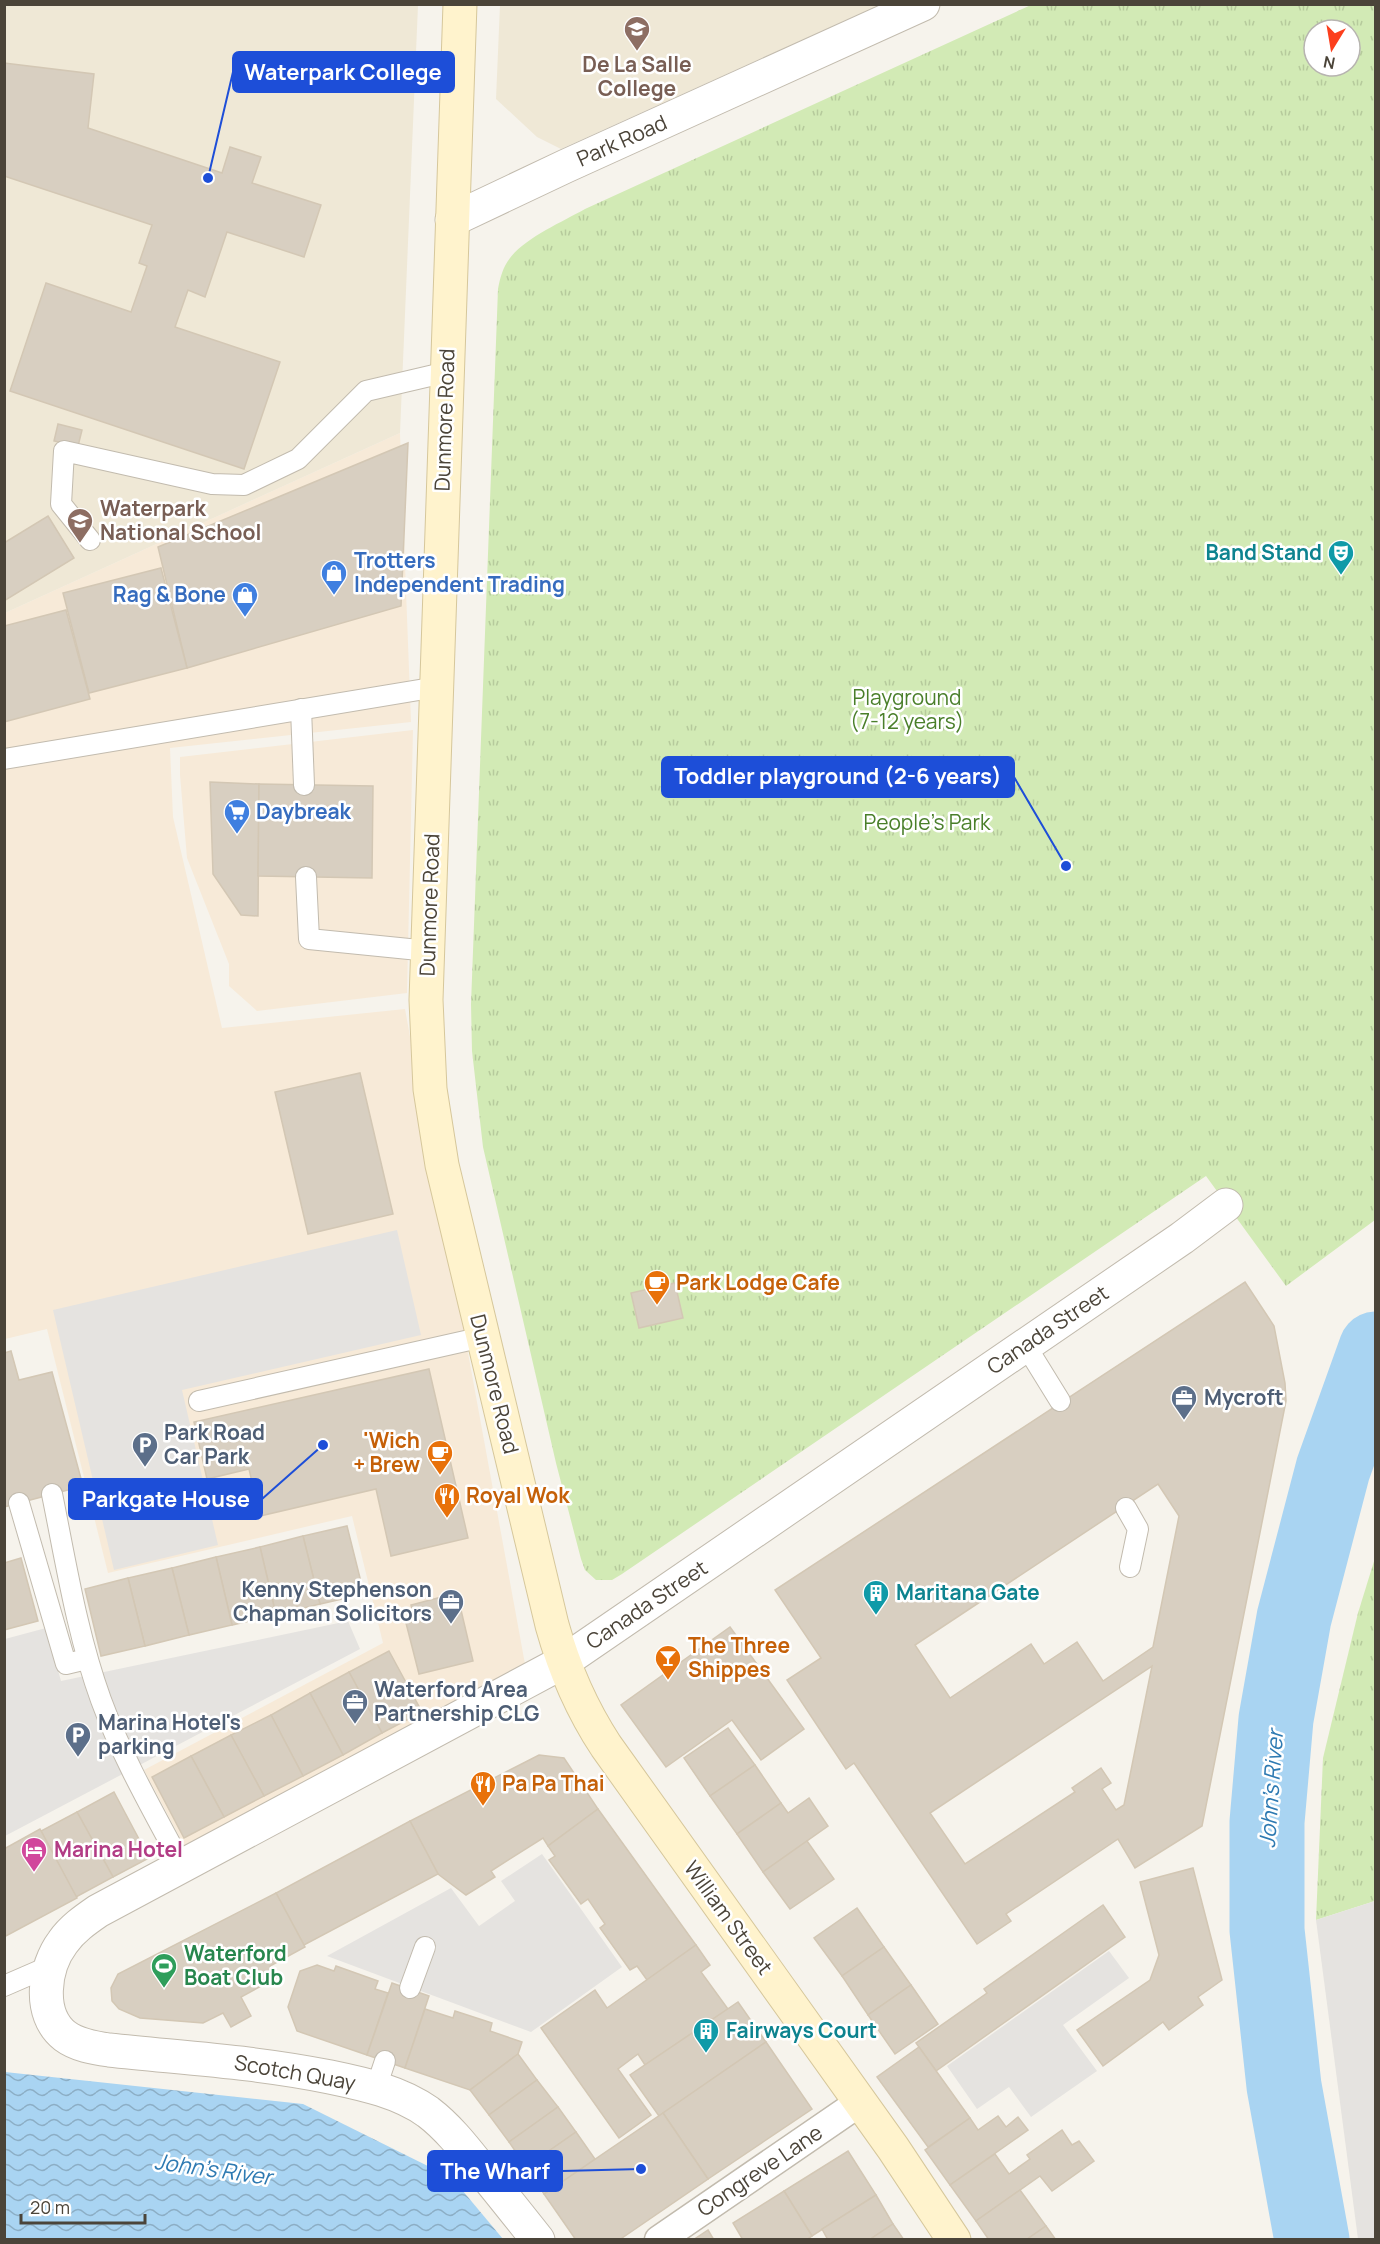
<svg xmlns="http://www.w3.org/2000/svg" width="1380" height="2244" font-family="Manrope,sans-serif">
  <defs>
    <pattern id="park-tufts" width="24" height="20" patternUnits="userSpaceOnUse" patternTransform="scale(1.5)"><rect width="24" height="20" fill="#d2eab5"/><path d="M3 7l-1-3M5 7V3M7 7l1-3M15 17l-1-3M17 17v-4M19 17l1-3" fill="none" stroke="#b6ca9c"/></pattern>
    <pattern id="water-waves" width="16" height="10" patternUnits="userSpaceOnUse" patternTransform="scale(1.5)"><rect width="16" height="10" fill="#a9d4f2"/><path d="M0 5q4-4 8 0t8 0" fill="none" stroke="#8caec5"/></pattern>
  </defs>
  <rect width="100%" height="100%" fill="#f6f3ec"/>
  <!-- commercial -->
  <g fill="#f7ead8">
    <path d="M400 433 411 722 170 748 173 817 222 1028 405 1009 525 1664 185 1847 144 1770 383 1643 352 1516 108 1573 47 1329 5 1339V613Z"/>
    <path d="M413 730 407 993 257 1011 229 986V964L187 858 180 775V757Z"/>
  </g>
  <!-- education -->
  <g fill="#efe8d6">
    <path d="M4 5H418L400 433 5 613Z"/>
    <path d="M500 5V4L880 5 561 149 537 137 496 99Z"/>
  </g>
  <!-- park -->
  <g fill="url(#park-tufts)" fill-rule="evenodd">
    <path d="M1031 5H1375V1220L1286 1286 1206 1176 622 1574 612 1580H596L585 1570 581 1559 556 1463 483 1147 472 1051 471 1004 498 289C500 278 503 267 510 258 525 238 562 222 585 209ZM1314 30H1350V66H1314Z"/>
    <path d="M1375 1558V1901L1316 1920 1323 1758 1358 1613Z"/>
  </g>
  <!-- parking -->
  <g fill="#e5e3e0">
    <path d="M397 1230 421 1335 182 1390 218 1545 114 1570 53 1310Z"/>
    <path d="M348 1621 360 1649 5 1836V1639L46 1628 61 1681Z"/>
    <path d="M542 1854 622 1967 531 2032 327 1956 451 1888 479 1926 515 1901 501 1881Z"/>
    <path d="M1375 1901V2239H1358L1316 1920Z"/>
    <path d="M1109 1951 1129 1978 1063 2025 1097 2071 1031 2117 1009 2087 977 2109 947 2066Z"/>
  </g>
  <!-- water -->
  <path fill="url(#water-waves)" d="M5 2072 303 2104 452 2178 503 2239H5Z"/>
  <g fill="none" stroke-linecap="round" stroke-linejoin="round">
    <!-- river -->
    <path stroke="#a9d4f2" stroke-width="75" d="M1312 2240 1284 2086 1267 1930V1822L1276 1719 1294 1618 1333 1469 1376 1349"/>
  </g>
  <!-- building -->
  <g fill="#d8cfc1" stroke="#d3c7b4" stroke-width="1.5" fill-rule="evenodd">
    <path d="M4 63 94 74 88 128 222 173 230 147 261 157 252 183 321 205 304 257 227 232 205 297 188 290 175 327 280 362 244 469 10 391 46 283 131 312 147 266 139 263 152 225 4 176Z"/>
    <path d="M58 424 82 430 78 446 54 441Z"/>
    <path d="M408 443 401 606 187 668 158 547Z"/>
    <path d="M48 516 74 558 4 601V543Z"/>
    <path d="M161 568 187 668 89 693 63 593Z"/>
    <path d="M66 610 90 699 4 722V626Z"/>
    <path d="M210 782 259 784 258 916 241 915 213 874Z"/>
    <path d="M259 784 373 786 372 878 258 876Z"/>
    <path d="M360 1073 393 1214 308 1234 275 1092Z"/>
    <path d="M1245 1282 1274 1326 1285 1383 1286 1401 1202 1826 1135 1868 1118 1839 1006 1914 1011 1921 977 1944 854 1763 846 1769 787 1680 821 1658 775 1590ZM1158 1484 1179 1516 1153 1647 1103 1681 1077 1642 1044 1664 1031 1644 950 1698 915 1645ZM1152 1666 1124 1805 1116 1810 1102 1789 1111 1783 1101 1768 1072 1788 1075 1792 965 1864 930 1813Z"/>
    <path d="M675 1283 683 1318 639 1328 631 1293Z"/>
    <path d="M11 1351 19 1380 52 1372 83 1486 4 1507V1353Z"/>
    <path d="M429 1369 468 1538 391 1556 376 1489 260 1516 249 1469 207 1479 194 1422Z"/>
    <path d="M347 1526 364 1594 320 1604 303 1536Z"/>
    <path d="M303 1536 320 1604 276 1615 260 1547Z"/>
    <path d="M260 1547 276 1615 232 1625 216 1557Z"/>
    <path d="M216 1557 232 1625 189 1635 172 1568Z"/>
    <path d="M21 1558 38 1621 4 1630V1563Z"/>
    <path d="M172 1568 189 1635 145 1646 128 1578Z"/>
    <path d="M128 1578 145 1646 101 1656 85 1589Z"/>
    <path d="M457 1593 473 1661 419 1674 406 1623 415 1621 411 1605Z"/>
    <path d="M730 1627 804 1729 761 1760 732 1720 666 1767 621 1705Z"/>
    <path d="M389 1651 422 1712 382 1733 349 1672Z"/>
    <path d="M349 1672 382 1733 343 1755 310 1693Z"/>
    <path d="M310 1693 343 1755 303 1776 271 1715Z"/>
    <path d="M271 1715 303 1776 264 1796 231 1735Z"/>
    <path d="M728 1728 755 1765 710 1796 684 1758Z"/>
    <path d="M231 1735 264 1796 224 1817 191 1756Z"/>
    <path d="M539 1755 564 1758 598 1809 548 1846 543 1838 491 1871 495 1877 466 1895 438 1874 410 1821Z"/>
    <path d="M191 1756 224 1817 184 1838 152 1777Z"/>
    <path d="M755 1765 781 1803 737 1834 710 1796Z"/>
    <path d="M114 1792 149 1858 113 1877 77 1812Z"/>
    <path d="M809 1798 828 1826 763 1872 737 1834 781 1803 788 1813Z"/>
    <path d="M598 1809 696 1945 647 1980 637 1966 630 1970 600 1928 605 1924 588 1899 581 1904 549 1860 555 1856 548 1846Z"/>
    <path d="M77 1812 113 1877 76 1897 41 1831Z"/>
    <path d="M410 1821 438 1874 304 1945 276 1893Z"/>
    <path d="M40 1829 77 1898 4 1937V1849Z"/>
    <path d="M807 1841 834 1879 790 1909 763 1872Z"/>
    <path d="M1193 1868 1222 1980 1198 1997 1203 2005 1169 2030 1163 2022 1103 2066 1077 2030 1150 1980 1159 1955 1140 1882Z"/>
    <path d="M276 1893 305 1947 270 1966 276 1978 241 1997 251 2016 231 2027 223 2013 203 2023 140 2018 119 2009 112 2001 111 1988 118 1974Z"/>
    <path d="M1103 1905 1125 1937 936 2071 916 2043 987 1993 984 1989Z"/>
    <path d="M857 1908 884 1947 842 1976 814 1938Z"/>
    <path d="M696 1945 710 1965 701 1972 728 2009 645 2065 638 2054 618 2069 651 2115 619 2138 541 2028 595 1990 607 2008Z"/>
    <path d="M884 1947 911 1985 868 2015 842 1976Z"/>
    <path d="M317 1965 334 1971 336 1966 378 1981 375 1989 388 1993 367 2055 297 2031 288 2007 300 1971Z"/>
    <path d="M392 1983 429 1996 405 2068 367 2055Z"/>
    <path d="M911 1985 938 2024 895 2054 868 2015Z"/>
    <path d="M738 2002 766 2042 659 2116 630 2075Z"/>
    <path d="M425 2009 453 2018 455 2011 492 2023 490 2031 522 2042 518 2054 470 2090 405 2068Z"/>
    <path d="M766 2042 812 2109 708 2179 663 2113Z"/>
    <path d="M919 2047 970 2118 928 2147 877 2077Z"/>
    <path d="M518 2054 537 2080 489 2115 470 2090Z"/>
    <path d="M537 2080 558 2107 509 2142 489 2115Z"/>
    <path d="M558 2107 576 2132 526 2167 509 2142Z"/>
    <path d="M663 2113 708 2179 619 2240H576L544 2194Z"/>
    <path d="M998 2116 1006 2127 1018 2117 1028 2130 950 2185 925 2150 970 2118 978 2130Z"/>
    <path d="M1062 2130 1072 2145 1079 2141 1094 2161 1052 2191 1040 2176 976 2221 950 2185 995 2154 1009 2174 1030 2159 1027 2155Z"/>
    <path d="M576 2132 595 2159 544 2194 526 2167Z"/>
    <path d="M848 2151 876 2195 812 2236 784 2191Z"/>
    <path d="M1020 2190 1046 2226 1026 2240H989L976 2221Z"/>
    <path d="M784 2191 812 2236 806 2240H743L733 2223Z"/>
    <path d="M876 2195 893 2224 869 2240H828L822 2229Z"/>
    <path d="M893 2224 904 2240H869Z"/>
    <path d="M1046 2226 1056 2240H1026Z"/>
    <path d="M708 2230 714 2240H693Z"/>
  </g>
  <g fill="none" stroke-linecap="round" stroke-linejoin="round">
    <!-- service casing -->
    <g stroke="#c2bbae" stroke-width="22">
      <g id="service">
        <path d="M90 540 61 504 64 451 212 484 244 485 298 459 366 391 447 372"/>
        <path d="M301 709 304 785"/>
        <path d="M4 759 437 687"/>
        <path d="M306 877 309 939 429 951"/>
        <path d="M1026 1346 1060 1401"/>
        <path d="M199 1401 483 1337"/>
        <path d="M52 1494C66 1563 77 1634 101 1700 122 1757 153 1811 182 1865"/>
        <path d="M19 1503 66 1664 87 1659"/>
        <path d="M1126 1508 1138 1529 1130 1567"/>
        <path d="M4 1986 50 1966"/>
        <path d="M410 1988 425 1947"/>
        <path d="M376 2088 385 2061"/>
      </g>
    </g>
    <!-- pedestrian casing -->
    <g stroke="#c2bbae" stroke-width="31">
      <path id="pedestrian" d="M659 2240 860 2102"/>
    </g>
    <!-- minor casing -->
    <g stroke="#c2bbae" stroke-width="35">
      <path id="minor" d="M538 2240C519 2216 500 2192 481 2169 465 2149 449 2128 428 2112 400 2092 364 2084 330 2077 257 2062 183 2058 109 2050 94 2048 77 2045 65 2036 37 2014 44 1967 63 1942 72 1929 85 1920 98 1911L563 1662 1182 1238 1226 1205"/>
    </g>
    <!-- tertiary casing -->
    <g stroke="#c2bbae" stroke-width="35">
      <path id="tertiary" d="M452 220 566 166 923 4"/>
    </g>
    <!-- secondary casing -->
    <g stroke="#d6c79b" stroke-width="35">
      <path id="secondary" d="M460 4 426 1000 430 1089 442 1165 552 1625C564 1668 581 1708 606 1746L893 2148 954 2240"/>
    </g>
    <!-- service -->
    <use href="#service" stroke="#fff" stroke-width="20"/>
    <!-- pedestrian -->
    <use href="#pedestrian" stroke="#fff" stroke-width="28"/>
    <!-- minor -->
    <use href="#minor" stroke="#fff" stroke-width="33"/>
    <!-- tertiary -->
    <use href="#tertiary" stroke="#fff" stroke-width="33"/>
    <!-- secondary -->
    <use href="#secondary" stroke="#fff3cd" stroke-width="33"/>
  </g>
  <!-- icons -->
  <defs>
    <g id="school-pin" transform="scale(1.35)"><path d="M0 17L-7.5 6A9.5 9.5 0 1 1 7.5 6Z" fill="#8d6e63" stroke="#fff"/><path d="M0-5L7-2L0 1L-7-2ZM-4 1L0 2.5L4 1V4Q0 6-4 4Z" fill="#fff"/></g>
    <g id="theatre-pin" transform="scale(1.35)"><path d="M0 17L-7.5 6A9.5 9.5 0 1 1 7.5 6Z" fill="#0f9aa8" stroke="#fff"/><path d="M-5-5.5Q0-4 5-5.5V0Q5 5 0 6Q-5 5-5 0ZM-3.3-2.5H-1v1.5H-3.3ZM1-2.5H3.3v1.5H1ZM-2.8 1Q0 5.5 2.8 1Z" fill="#fff"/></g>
    <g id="shop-pin" transform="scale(1.35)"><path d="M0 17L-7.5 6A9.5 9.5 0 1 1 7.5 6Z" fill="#3f7fe0" stroke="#fff"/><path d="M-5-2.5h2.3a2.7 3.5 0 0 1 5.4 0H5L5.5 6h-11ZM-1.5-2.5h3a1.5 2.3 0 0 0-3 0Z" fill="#fff"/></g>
    <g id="supermarket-pin" transform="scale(1.35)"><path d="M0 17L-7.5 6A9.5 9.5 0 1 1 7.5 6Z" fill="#3f7fe0" stroke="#fff"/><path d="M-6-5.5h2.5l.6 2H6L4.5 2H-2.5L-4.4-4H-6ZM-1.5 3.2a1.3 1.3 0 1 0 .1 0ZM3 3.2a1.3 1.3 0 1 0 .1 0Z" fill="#fff"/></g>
    <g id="cafe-pin" transform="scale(1.35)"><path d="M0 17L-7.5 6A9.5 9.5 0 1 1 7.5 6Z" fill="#e8710a" stroke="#fff"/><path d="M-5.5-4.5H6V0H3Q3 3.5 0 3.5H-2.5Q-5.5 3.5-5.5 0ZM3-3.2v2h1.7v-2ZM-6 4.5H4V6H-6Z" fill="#fff"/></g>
    <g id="office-pin" transform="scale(1.35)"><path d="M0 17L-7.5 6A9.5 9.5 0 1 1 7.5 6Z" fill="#5c6f8a" stroke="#fff"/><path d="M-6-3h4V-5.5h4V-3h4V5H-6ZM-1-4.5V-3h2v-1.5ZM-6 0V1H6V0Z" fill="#fff"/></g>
    <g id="parking-pin" transform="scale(1.35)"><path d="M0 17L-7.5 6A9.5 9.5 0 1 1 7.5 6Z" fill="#5c6f8a" stroke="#fff"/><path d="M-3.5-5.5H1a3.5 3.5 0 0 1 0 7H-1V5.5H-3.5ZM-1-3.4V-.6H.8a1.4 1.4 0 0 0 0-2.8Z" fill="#fff"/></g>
    <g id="restaurant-pin" transform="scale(1.35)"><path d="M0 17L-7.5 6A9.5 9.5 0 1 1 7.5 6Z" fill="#e8710a" stroke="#fff"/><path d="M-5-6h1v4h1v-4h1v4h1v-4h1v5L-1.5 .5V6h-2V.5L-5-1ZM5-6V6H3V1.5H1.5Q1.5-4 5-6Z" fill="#fff"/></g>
    <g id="building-pin" transform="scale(1.35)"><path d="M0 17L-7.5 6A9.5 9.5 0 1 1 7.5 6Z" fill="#0f9aa8" stroke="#fff"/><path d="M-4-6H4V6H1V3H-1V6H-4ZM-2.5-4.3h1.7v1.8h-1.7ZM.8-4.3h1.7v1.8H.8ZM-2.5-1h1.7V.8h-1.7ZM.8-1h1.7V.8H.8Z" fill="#fff"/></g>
    <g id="bar-pin" transform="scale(1.35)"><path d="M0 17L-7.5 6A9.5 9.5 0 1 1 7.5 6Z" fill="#e8710a" stroke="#fff"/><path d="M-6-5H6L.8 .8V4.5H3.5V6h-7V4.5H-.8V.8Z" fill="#fff"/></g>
    <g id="hotel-pin" transform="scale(1.35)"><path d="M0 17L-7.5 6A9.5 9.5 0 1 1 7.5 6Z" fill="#d1479c" stroke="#fff"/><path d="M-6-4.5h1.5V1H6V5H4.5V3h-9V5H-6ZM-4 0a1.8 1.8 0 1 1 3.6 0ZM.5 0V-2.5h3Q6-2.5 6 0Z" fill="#fff"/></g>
    <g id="stadium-pin" transform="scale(1.35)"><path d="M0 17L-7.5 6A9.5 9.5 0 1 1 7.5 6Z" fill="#2e9e5b" stroke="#fff"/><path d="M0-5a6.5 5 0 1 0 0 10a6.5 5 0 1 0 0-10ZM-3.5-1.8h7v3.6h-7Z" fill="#fff"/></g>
  </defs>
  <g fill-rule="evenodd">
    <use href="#school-pin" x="637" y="29"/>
    <use href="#school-pin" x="80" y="521"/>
    <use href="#theatre-pin" x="1341" y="553"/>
    <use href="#shop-pin" x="334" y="573"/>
    <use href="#shop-pin" x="245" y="595"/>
    <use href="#supermarket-pin" x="237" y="812"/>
    <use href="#cafe-pin" x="657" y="1283"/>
    <use href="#office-pin" x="1184" y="1398"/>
    <use href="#parking-pin" x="145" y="1445"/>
    <use href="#cafe-pin" x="440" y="1453"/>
    <use href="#restaurant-pin" x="447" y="1496"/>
    <use href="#building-pin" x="876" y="1593"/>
    <use href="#office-pin" x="451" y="1602"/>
    <use href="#bar-pin" x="668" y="1658"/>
    <use href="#office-pin" x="355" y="1702"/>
    <use href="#parking-pin" x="78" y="1735"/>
    <use href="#restaurant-pin" x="483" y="1784"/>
    <use href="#hotel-pin" x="34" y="1850"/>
    <use href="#stadium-pin" x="164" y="1966"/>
    <use href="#building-pin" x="706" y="2031"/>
  </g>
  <g text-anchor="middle" stroke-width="5" stroke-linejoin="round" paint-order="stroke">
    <!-- education labels -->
    <g font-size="21" font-weight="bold" fill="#785e54" stroke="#fff">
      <text x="637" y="72">De La Salle<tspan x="637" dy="24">College</tspan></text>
      <text x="100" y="516" text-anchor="start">Waterpark<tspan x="100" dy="24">National School</tspan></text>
    </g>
    <!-- street labels -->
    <g font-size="21" fill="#4b4439" stroke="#fff">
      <text transform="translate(622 141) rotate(-24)" y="7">Park Road</text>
      <text transform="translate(445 420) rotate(-88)" y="7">Dunmore Road</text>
      <text transform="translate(430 905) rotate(-88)" y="7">Dunmore Road</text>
      <text transform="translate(1048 1330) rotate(-34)" y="7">Canada Street</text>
      <text transform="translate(494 1384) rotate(76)" y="7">Dunmore Road</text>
      <text transform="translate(647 1605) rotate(-34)" y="7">Canada Street</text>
      <text transform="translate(728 1918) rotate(54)" y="7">William Street</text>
      <text transform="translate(295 2073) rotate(10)" y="7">Scotch Quay</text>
      <text transform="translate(760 2171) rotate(-34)" y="7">Congreve Lane</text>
    </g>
    <!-- culture labels -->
    <g font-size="21" font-weight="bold" fill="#0d838f" stroke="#fff" text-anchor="start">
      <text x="1322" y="560" text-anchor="end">Band Stand</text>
      <text x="896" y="1600">Maritana Gate</text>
      <text x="726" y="2038">Fairways Court</text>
    </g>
    <!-- shop labels -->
    <g font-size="21" font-weight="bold" fill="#366cbe" stroke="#fff" text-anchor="start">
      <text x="354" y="568">Trotters<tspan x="354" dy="24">Independent Trading</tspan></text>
      <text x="226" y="602" text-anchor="end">Rag &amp; Bone</text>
      <text x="256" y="819">Daybreak</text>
    </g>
    <!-- park labels -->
    <g font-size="21" fill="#4a7f2a" stroke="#fff">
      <text x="907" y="705">Playground<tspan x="907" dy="24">(7-12 years)</tspan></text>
      <text x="927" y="830">People's Park</text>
    </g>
    <!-- food labels -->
    <g font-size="21" font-weight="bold" fill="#c56008" stroke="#fff" text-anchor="start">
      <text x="676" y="1290">Park Lodge Cafe</text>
      <text x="420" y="1448" text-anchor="end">'Wich<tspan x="420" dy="24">+ Brew</tspan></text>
      <text x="466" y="1503">Royal Wok</text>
      <text x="688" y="1653">The Three<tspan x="688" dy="24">Shippes</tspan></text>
      <text x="502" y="1791">Pa Pa Thai</text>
    </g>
    <!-- service labels -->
    <g font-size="21" font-weight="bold" fill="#4e5e75" stroke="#fff" text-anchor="start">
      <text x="1204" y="1405">Mycroft</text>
      <text x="164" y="1440">Park Road<tspan x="164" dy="24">Car Park</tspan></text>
      <text x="432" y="1597" text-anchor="end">Kenny Stephenson<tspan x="432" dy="24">Chapman Solicitors</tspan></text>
      <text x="374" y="1697">Waterford Area<tspan x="374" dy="24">Partnership CLG</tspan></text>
      <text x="98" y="1730">Marina Hotel's<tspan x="98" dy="24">parking</tspan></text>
    </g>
    <!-- hotel labels -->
    <g font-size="21" font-weight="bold" fill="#b23c85" stroke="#fff" text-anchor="start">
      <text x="54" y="1857">Marina Hotel</text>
    </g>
    <!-- leisure labels -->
    <g font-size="21" font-weight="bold" fill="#27864d" stroke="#fff" text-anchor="start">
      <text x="184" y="1961">Waterford<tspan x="184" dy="24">Boat Club</tspan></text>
    </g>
    <!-- water labels -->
    <g font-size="22" font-style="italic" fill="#2e7ab2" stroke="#fff">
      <text transform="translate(1271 1789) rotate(-86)" y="8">John's River</text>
      <text transform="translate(213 2169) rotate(8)" y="8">John's River</text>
    </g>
  </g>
  <!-- callouts -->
  <path fill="none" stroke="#1d4ed8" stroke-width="2" d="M208 178L233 72M1066 866L1014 777M323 1445L262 1499M641 2169L562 2171"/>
  <g fill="#1d4ed8" stroke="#fff" stroke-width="2">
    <circle cx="208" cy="178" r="6"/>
    <circle cx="1066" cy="866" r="6"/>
    <circle cx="323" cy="1445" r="6"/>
    <circle cx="641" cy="2169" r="6"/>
  </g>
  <g fill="#1d4ed8" stroke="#1d4ed8" stroke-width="2">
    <rect x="233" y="52" width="221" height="40" rx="6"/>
    <rect x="662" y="757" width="352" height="40" rx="6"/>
    <rect x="69" y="1479" width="193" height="40" rx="6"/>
    <rect x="428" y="2151" width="134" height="40" rx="6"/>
  </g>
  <g font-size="22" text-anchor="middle" font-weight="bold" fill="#fff">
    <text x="343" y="80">Waterpark College</text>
    <text x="838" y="784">Toddler playground (2-6 years)</text>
    <text x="166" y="1507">Parkgate House</text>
    <text x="495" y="2179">The Wharf</text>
  </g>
  <!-- border -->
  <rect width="1380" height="2244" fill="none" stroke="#4b4439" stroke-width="12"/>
  <!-- north arrow -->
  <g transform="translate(1332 48) rotate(191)"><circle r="28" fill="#ffffff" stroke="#b7b4b0" stroke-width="1.5"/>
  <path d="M0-4.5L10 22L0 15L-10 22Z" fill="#fc3f1d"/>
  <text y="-9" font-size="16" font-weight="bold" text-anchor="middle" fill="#4b4439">N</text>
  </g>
  <!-- scale -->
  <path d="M21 2214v9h124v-9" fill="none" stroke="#4b4439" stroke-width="3"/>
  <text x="30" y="2214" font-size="18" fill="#4b4439" stroke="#ffffff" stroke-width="4.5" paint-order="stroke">20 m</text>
</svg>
